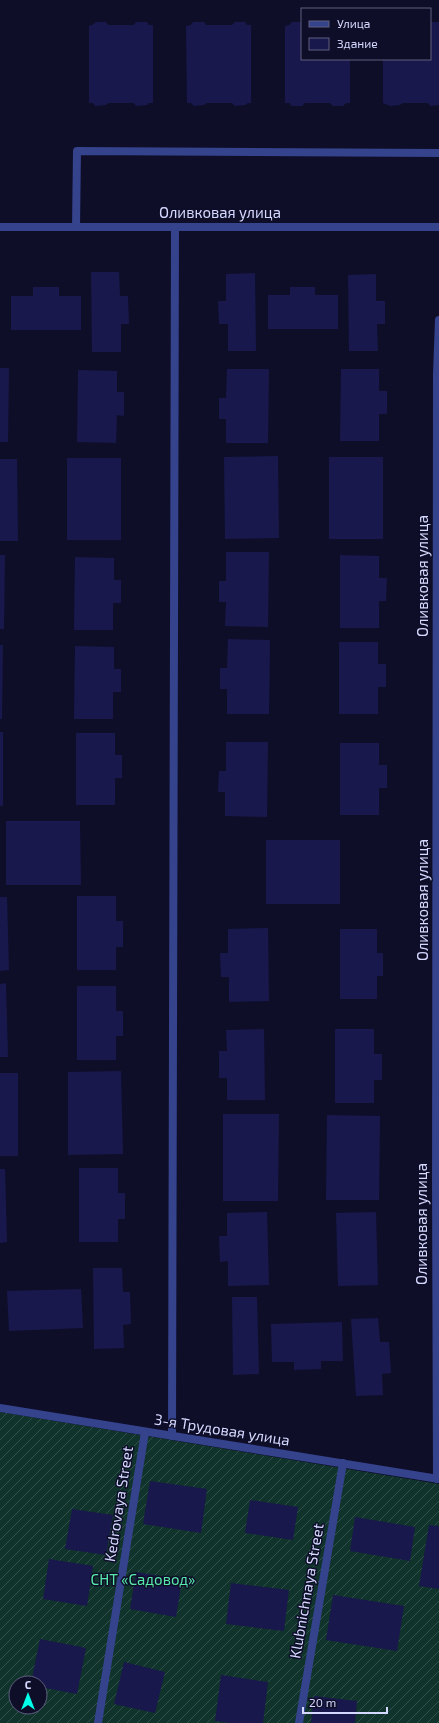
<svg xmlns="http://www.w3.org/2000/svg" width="439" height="1723" font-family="'Exo 2',sans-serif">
  <defs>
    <pattern id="garden-furrows" width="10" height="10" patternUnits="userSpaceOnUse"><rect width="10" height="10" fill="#10342c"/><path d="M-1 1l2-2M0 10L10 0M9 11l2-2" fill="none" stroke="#32514c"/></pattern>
  </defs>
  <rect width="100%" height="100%" fill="#0e0e29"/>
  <!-- garden -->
  <path fill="url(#garden-furrows)" fill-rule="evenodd" d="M0 1412 439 1484V1723H0ZM16 1683H40V1707H16Z"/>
  <!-- building -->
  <g fill="#19184c">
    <path d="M96 22H106L108 25H134L136 22H147L149 25H153V103H149L147 105 136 106 134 103H108L106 105 95 106 93 103H89V26L92 25Z"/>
    <path d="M193 22H204L206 25H232L235 22H245L247 25H251V103H248L245 105 235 106 232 103H207L204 105 194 106 191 103H187L186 26 191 25Z"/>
    <path d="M292 22H302V59H350V103H346L343 106H333L330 103H305L302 106H292L289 103H285V26L289 25Z"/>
    <path d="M431 22H439V105L431 106 428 103H403L400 105 390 106 383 103V59H430Z"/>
    <path d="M91 272H119L120 296H128L129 324H121V352H92Z"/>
    <path d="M255 273 256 351H228V324H219L218 301H226V274Z"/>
    <path d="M376 274V301H385V324H377L378 351H349L348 275Z"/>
    <path d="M33 287H59V296H81V330H11V296H33Z"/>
    <path d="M290 287H315V295H338V329H268V295H290Z"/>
    <path d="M0 368H9L8 442H0Z"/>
    <path d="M227 369H269L268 443H226V419H219V398H226Z"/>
    <path d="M341 369H379V391H387V414H379V441H340Z"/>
    <path d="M78 370 117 371V392H124V416L117 415 116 443 77 442Z"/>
    <path d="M278 456 279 538 225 539 224 457Z"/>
    <rect x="329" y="457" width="54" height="82"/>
    <rect x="67" y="458" width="54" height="82"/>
    <path d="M0 459H17L18 541H0Z"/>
    <path d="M226 552H269L268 627 225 626 226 602H219V581H226Z"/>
    <path d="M0 555H5L4 629H0Z"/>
    <path d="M340 555 379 556V578H387L386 601H379V628H340Z"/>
    <path d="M75 557 114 558V580H121V603H113V630H74Z"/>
    <path d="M228 639 270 640 269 714H227V689H220V668H227Z"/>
    <path d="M339 642H378V664H386V687H378V714H339Z"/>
    <path d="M0 645H3L2 719H0Z"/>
    <path d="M75 646 114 647V669H121V692H113V719H74Z"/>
    <rect x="0" y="732" width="3" height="74"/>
    <path d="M76 733H115V755H122V778H115V805H76Z"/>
    <path d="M226 742H268L267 817 225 816V792H218L219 771H226Z"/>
    <path d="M340 743H379V765H387V788H379V815H340Z"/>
    <path d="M6 821H80L81 885H6Z"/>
    <rect x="266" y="840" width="74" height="64"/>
    <path d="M77 896H116V921H123V947H116V970H77Z"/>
    <path d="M0 897H7L9 970 0 971Z"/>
    <path d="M268 928 269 1001 229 1002V977H221L220 953H228V929Z"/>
    <path d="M340 929H377V953H383V976H377V999H340Z"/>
    <path d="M6 983 8 1057H0V984Z"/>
    <path d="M77 986H116V1011H123V1036H116V1060H77Z"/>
    <path d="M264 1029 265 1100H227V1078H219V1051H227L226 1030Z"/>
    <path d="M335 1029H374V1054H382V1080H374V1103H335Z"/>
    <path d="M121 1071 123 1154 68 1155V1072Z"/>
    <rect x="0" y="1073" width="18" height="83"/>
    <path d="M223 1114H279L278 1201H223Z"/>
    <path d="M327 1115 380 1116 379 1200H326Z"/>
    <path d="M79 1168H118V1193H125V1219H118V1242H79Z"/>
    <path d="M0 1169H5L7 1242 0 1243Z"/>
    <path d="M267 1212 269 1285 228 1286V1261L220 1262 219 1236H227V1213Z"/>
    <path d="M376 1212 378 1285 338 1286 336 1213Z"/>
    <path d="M93 1268H122L123 1292H130L131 1324 123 1325 124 1348 94 1349Z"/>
    <path d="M81 1289 83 1328 9 1331 7 1291Z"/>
    <path d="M232 1297H257L259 1374 233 1375Z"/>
    <path d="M378 1318 380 1342H389L391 1373 382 1374 383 1395 356 1396 351 1319Z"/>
    <path d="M342 1322 343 1361H321V1369L294 1370V1362H272L271 1324Z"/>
    <path d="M150 1481 207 1489 201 1533 143 1524Z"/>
    <path d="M250 1500 298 1507 293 1540 245 1533Z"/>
    <path d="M72 1509 113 1515 106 1555 65 1549Z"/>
    <path d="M355 1517 415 1527 410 1561 350 1551Z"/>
    <path d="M429 1525 439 1526V1589L419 1586Z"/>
    <path d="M49 1559 93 1566 87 1606 43 1599Z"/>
    <path d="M136 1572 182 1580 176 1617 130 1609Z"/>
    <path d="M231 1583 289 1590 284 1631 226 1624Z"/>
    <path d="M333 1595 404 1606 397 1651 326 1640Z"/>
    <path d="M40 1639 86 1648 77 1694 40 1687V1683H31Z"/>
    <path d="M124 1662 165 1672 155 1713 114 1704Z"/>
    <path d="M221 1675 268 1682 263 1723H230L215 1721Z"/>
    <path d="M314 1696 357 1701 355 1723H311Z"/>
  </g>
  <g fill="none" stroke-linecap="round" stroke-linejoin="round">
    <!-- lane -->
    <g stroke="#35428c" stroke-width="8">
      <path d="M76 227 77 151 439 153"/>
      <path d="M172 1436 175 227"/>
    </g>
    <!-- street -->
    <g stroke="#35428c" stroke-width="8">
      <path d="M0 227H439"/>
      <path d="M0 1408 439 1479"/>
      <path d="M437 1479 436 1185 437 374 439 320"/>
      <path d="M98 1723 145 1432"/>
      <path d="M299 1723 343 1463"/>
    </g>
  </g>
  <g text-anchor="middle" stroke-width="3" stroke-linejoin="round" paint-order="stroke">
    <!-- street labels -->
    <g font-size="15" fill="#d6d9ff" stroke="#0e0e29">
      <text x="220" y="218">Оливковая улица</text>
      <text transform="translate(423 576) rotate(-90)" y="5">Оливковая улица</text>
      <text transform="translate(423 900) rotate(-90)" y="5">Оливковая улица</text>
      <text transform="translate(422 1224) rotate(-90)" y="5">Оливковая улица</text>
      <text transform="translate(222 1430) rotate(9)" y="5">3-я Трудовая улица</text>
      <text transform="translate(119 1504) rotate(-81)" y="5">Kedrovaya Street</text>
      <text transform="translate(307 1591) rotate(-80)" y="5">Klubnichnaya Street</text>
    </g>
    <!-- park labels -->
    <g font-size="15" fill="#57eaaa" stroke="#0e0e29">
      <text x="143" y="1585">СНТ «Садовод»</text>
    </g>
  </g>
  <!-- legend -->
  <rect x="301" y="8" width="130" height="52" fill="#0e0e29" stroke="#5e5f7f"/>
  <rect x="309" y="21" width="20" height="6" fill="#35428c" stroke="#5e5f7f"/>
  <text x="337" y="28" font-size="12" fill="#d6d9ff">Улица</text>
  <rect x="309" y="38" width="20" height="12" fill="#19184c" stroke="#5e5f7f"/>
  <text x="337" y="48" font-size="12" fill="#d6d9ff">Здание</text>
  <!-- north arrow -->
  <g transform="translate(28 1695)"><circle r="19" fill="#0e0e29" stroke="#5e5f7f"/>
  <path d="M0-3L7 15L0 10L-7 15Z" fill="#02ffea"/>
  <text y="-6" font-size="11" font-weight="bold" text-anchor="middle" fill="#d6d9ff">С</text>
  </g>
  <!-- scale -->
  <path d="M303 1707v6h84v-6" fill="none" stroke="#d6d9ff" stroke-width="2"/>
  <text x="309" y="1707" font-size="12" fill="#d6d9ff" stroke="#0e0e29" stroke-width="3" paint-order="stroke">20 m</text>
</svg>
